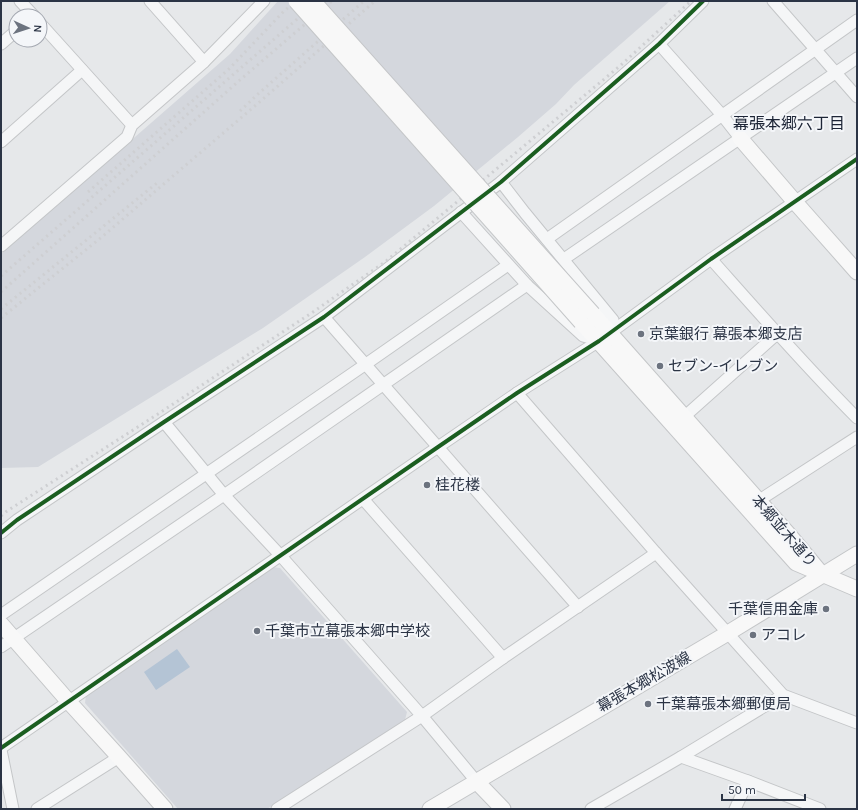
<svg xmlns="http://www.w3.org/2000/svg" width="858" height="810" font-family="Karla,'Noto Sans JP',sans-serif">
  <rect width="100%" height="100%" fill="#e6e8ea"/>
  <!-- built -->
  <g fill="#d4d7dd">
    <path d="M278 1H670L574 85 556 104 518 137 434 206 365 257 263 328 38 467 1 468V254L230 54Z"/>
    <path d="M272 567 280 568 407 712 405 720 267 809H178L85 703 86 695Z"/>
  </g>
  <!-- water -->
  <path fill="#b4c4d5" d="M177 649 190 667 156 690 144 672Z"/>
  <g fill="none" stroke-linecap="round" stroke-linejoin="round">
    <!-- street casing -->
    <g stroke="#c4c6c8" stroke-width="13">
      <g id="street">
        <path d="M20 1 34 16"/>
        <path d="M150 1 204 62"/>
        <path d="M773 1 857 97"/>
        <path d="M40 23 132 125"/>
        <path d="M1 44 16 31"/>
        <path d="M659 44 722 115 740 138"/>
        <path d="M1 142 82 70"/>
        <path d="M501 182 525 213 613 320 610 333"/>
        <path d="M461 212 527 285 583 336 597 340"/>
        <path d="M547 239 857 20"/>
        <path d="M1 246 127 137 132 125 204 62 264 1"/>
        <path d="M564 259 857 58"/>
        <path d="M711 259C759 313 806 367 857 418"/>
        <path d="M324 317 578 607"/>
        <path d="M517 393 656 553 783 695 857 723"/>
        <path d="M684 417 777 334"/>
        <path d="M164 422 224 495 280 555 422 716 476 781"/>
        <path d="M363 499 503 658"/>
        <path d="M758 501 857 437"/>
        <path d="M1 533 17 520 164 422 324 317 501 182 659 44 703 1"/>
        <path d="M1 615 366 364 508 265"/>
        <path d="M1 647 224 495 527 285"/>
        <path d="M1 748 438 447 517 393 599 341 711 259 857 159"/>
        <path d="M1 750 13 809"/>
        <path d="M681 757 748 781 820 809"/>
        <path d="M37 809 119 757"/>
        <path d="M277 809 422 716 503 658 656 553"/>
        <path d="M591 809 681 757 783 695"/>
        <path d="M735 809 748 781"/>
      </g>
    </g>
    <!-- secondary casing -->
    <g stroke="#c4c6c8" stroke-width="17">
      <g id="secondary">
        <path d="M740 138 795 202 857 272"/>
        <path d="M593 314 790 536 820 572"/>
        <path d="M581 322 796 563 857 589"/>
        <path d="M1 624 69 702 119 757 165 809"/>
        <path d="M476 781 503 809"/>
        <path d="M430 809 728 633 857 554"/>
      </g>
    </g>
    <!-- street -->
    <use href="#street" stroke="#f5f6f7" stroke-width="11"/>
    <!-- secondary -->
    <use href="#secondary" stroke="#f8f8f8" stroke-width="15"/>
    <!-- rail -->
    <g stroke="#cecfd2" stroke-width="3" stroke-dasharray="2 4" stroke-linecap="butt">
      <path d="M240 111 258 94 364 1"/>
      <path d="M88 192 229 69 284 11 296 1"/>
      <path d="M1 276 318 1"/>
      <path d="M1 292 240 80 332 1"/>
      <path d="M1 309 157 183"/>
      <path d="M1 318 103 236 263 99 375 1"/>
      <path d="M1 516 7 511 158 414 313 312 385 262 621 65 691 1"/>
    </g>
    <!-- secondary-bridge casing -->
    <g stroke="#c4c6c8" stroke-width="17" stroke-linecap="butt">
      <g id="secondary-bridge">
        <path d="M296 1 581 322"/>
        <path d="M313 1 593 314"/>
      </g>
    </g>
    <!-- secondary-bridge -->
    <use href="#secondary-bridge" stroke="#f8f8f8" stroke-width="15"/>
    <!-- cycleway casing -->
    <g stroke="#f4f6f9" stroke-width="6">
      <g id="cycleway">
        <path d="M1 533 17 520 164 422 324 317 501 182 659 44 703 1"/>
        <path d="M1 748 438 447 517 393 599 341 711 259 857 159"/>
      </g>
    </g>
    <!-- cycleway -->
    <use href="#cycleway" stroke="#1b5e20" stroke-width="4"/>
  </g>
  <!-- markers -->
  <g fill="#6c737f" stroke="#f4f6f9" stroke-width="1.5">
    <circle cx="641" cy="334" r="4"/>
    <circle cx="660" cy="366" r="4"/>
    <circle cx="427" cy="485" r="4"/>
    <circle cx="826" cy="609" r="4"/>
    <circle cx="257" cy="631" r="4"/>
    <circle cx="753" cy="635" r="4"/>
    <circle cx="648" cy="704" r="4"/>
  </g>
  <g text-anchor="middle" stroke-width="4" stroke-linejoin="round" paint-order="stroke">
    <!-- poi labels -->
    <g font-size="15" fill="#2b3445" stroke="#f4f6f9" text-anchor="start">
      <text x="649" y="339">京葉銀行 幕張本郷支店</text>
      <text x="668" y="371">セブン-イレブン</text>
      <text x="435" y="490">桂花楼</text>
      <text x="818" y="614" text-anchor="end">千葉信用金庫</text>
      <text x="265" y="636">千葉市立幕張本郷中学校</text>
      <text x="761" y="640">アコレ</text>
      <text x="656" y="709">千葉幕張本郷郵便局</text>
    </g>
    <!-- street labels -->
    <g font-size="15" fill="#2b3445" stroke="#f4f6f9">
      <text transform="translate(784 531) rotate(49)" y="5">本郷並木通り</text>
      <text transform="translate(644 682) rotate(-30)" y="5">幕張本郷松波線</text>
    </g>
    <!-- neighbourhood labels -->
    <g font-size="16" fill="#1d2536" stroke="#f4f6f9">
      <text x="789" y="129">幕張本郷六丁目</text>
    </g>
  </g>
  <!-- border -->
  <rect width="858" height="810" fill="none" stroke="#2b3445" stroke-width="4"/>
  <!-- north arrow -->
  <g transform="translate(28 28) rotate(93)"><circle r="19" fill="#f4f6f9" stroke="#a4a8b1"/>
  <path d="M0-3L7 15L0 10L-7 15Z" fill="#6c737f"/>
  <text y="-6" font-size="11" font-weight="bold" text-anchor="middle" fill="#2b3445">N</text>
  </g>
  <!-- scale -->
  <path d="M722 794v6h83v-6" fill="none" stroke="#2b3445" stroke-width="2"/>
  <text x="728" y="794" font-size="12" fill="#2b3445" stroke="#f4f6f9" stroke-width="3" paint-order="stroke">50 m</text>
</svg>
